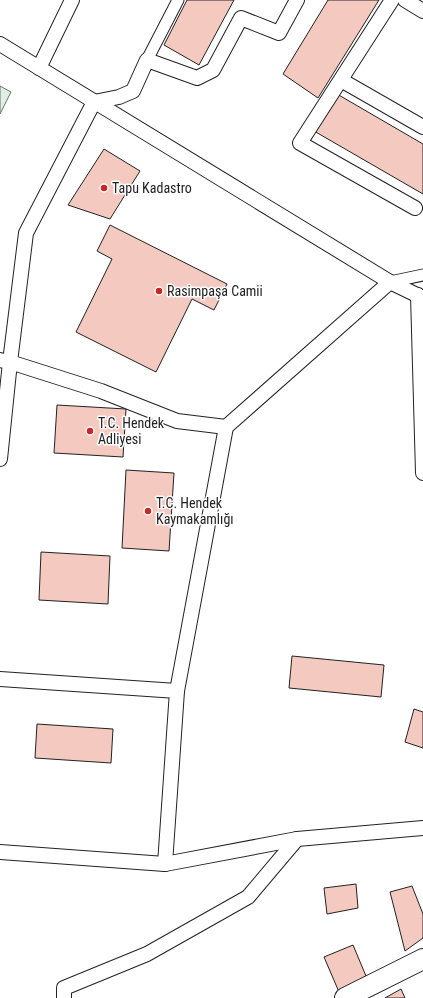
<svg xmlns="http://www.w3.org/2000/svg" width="423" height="998" font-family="'Roboto Condensed',sans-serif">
  <rect width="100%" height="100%" fill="#fff"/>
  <!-- green -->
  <path fill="#e0efe3" stroke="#6f6f6f" d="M0 86 11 92 0 114Z"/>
  <!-- building -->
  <g fill="#f3c9c0" stroke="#222">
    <path d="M187 0H234L199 65 164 45Z"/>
    <path d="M328 0H379L318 98 283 74Z"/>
    <path d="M337 94 423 144V194L314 131Z"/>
    <path d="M104 149 140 171 110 219 68 205Z"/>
    <path d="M110 225 227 284 214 310 192 299 156 372 76 332 112 259 97 251Z"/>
    <path d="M57 405 126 409 123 457 54 453Z"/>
    <path d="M126 470 174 473 169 551 122 548Z"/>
    <path d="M41 552 110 556 108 604 39 600Z"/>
    <path d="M292 656 384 665 381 697 289 688Z"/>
    <path d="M414 709 423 712V748L405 742Z"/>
    <path d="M37 724 113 729 111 763 35 758Z"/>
    <path d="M356 884 358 908 327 914 324 888Z"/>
    <path d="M412 886 423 914V938L405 951 390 892Z"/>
    <path d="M353 945 366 976 339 992 324 957Z"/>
    <path d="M401 989 405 998H385Z"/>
  </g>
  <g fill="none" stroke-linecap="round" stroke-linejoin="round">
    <!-- pedestrian casing -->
    <g stroke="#222" stroke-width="13">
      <g id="pedestrian">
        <path d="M147 60 178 0"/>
        <path d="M390 282 423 275"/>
      </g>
    </g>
    <!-- minor casing -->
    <g stroke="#222" stroke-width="16">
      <g id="minor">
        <path d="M392 0 300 143 415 208"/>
        <path d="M405 0 423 11"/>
        <path d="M0 44 390 282 423 298"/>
        <path d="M39 68 72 0"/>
        <path d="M341 80 423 127"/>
        <path d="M418 295 423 473"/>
        <path d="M0 360 10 362 0 459"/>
        <path d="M226 427 177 421 101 391 10 362 26 233 94 102 119 97 133 91 147 60 197 78 213 70 241 18 279 33 297 0"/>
        <path d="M0 679 177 691 165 864"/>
        <path d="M177 691 226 427 390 282"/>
        <path d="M0 852 165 864 297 839 423 828"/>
        <path d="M64 998V988L147 954 248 897 297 839"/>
      </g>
    </g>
    <!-- secondary casing -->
    <g stroke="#222" stroke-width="22">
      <path id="secondary" d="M345 998 423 959"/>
    </g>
    <!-- pedestrian -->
    <use href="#pedestrian" stroke="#fff" stroke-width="11"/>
    <!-- minor -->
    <use href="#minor" stroke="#fff" stroke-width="14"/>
    <!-- secondary -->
    <use href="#secondary" stroke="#fff" stroke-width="20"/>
  </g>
  <!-- markers -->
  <g fill="#c62828" stroke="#fff" stroke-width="1.5">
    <circle cx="104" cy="188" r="4"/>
    <circle cx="159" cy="291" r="4"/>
    <circle cx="90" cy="431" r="4"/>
    <circle cx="148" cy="511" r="4"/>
  </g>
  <g text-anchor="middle" stroke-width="3" stroke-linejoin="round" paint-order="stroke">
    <!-- poi labels -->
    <g font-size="14" fill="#222" stroke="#fff" text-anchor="start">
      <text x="112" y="193">Tapu Kadastro</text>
      <text x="167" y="296">Rasimpaşa Camii</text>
      <text x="98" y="428">T.C. Hendek<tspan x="98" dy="16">Adliyesi</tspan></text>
      <text x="156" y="508">T.C. Hendek<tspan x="156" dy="16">Kaymakamlığı</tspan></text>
    </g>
  </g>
</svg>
